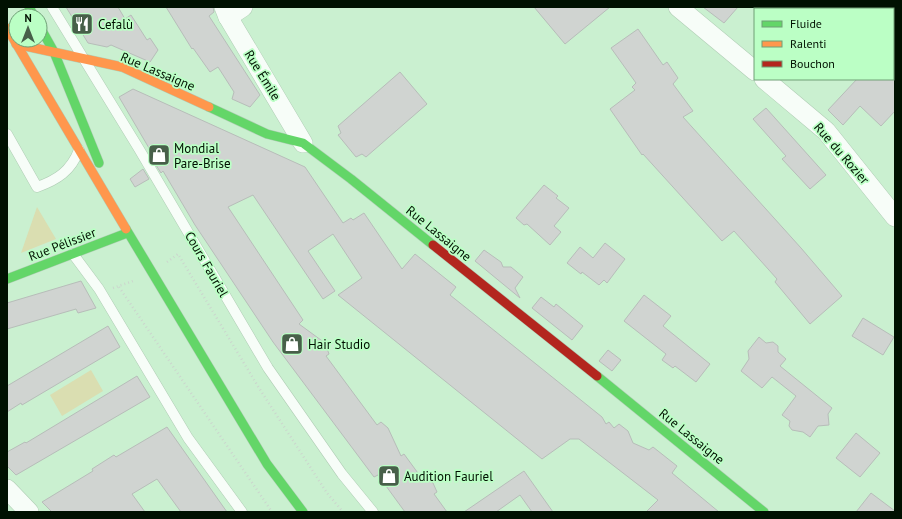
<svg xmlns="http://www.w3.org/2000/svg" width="902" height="519" font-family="'PT Sans',sans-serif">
  <rect width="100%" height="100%" fill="#caf0d0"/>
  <!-- green -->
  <g fill="#dadeb1">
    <path d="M37 207 56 239 21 253Z"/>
    <path d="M91 370 103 391 62 416 50 395Z"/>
  </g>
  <!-- building -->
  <g fill="#d0d4d1" stroke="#b7bdb9">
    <path d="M66 7H118L125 19 131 15 147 40 150 38 158 50 150 62 111 45 107 47 88 43Z"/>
    <path d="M166 7H213L214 12 209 16 260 95 250 107 232 99 234 92 218 67 210 72 193 48 192 49Z"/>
    <path d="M534 7H610L565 44Z"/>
    <path d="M703 7H738L724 23Z"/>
    <path d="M638 29 663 65 667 62 678 78 673 84 693 111 683 117 801 248 842 296 810 324 775 282 777 279 734 231 722 241 643 154 642 155 610 109 635 90 632 87 636 83 611 48Z"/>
    <path d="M400 72 427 104 366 157 362 154 356 157 338 135 341 133 338 126Z"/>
    <path d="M857 79H895V111L881 126 860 106 843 125 828 110Z"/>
    <path d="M133 89 305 167 343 223 351 218 353 220 364 213 402 269 415 254 456 287 450 295 602 417 606 424 609 422 614 428 619 424 628 431 633 443 649 450 653 447 677 466 672 473 719 512H646L658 500 579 439H570L542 459 338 295 362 278 333 234 308 251 335 291 323 299 253 195 228 207 303 320 299 324 325 343 329 354 326 356 377 425 381 422 388 428 401 456 404 454 423 480 426 477 433 483 437 492 434 494 447 512H405L378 475 374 477 273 342 195 225 163 171 161 173 154 162 156 160 119 97Z"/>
    <path d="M766 108 826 175 810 189 782 159 786 156 753 119Z"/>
    <path d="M143 169 149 179 135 187 130 179Z"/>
    <path d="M544 185 558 196 556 198 569 208 554 226 561 232 550 245 527 224 524 225 516 218Z"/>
    <path d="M605 243 625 259 607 283 604 280 599 285 582 272 581 274 567 263 580 247 593 258Z"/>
    <path d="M484 250 501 262 503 267H511L523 277 515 288 520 298 475 261Z"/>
    <path d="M81 281 96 308 78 313 76 309 7 329V303Z"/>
    <path d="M644 295 671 316 663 326 710 364 696 382 675 366 673 368 662 360 666 354 624 321Z"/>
    <path d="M541 297 554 307 556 304 583 326 572 340 532 308Z"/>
    <path d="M863 318 894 337 883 355 852 336Z"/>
    <path d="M108 326 120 347 22 405 21 403 7 412V386Z"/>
    <path d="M759 337 766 343 773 342 778 346V352L786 359 780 366 832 408 828 414 829 425 818 426 810 437 803 432 792 430 789 426 790 421 782 415 796 396 772 377 762 388 741 371 749 359 748 351Z"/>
    <path d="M608 350 621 360 612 371 599 361Z"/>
    <path d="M137 376 150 397 16 475 7 466V452L25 442 26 443Z"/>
    <path d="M167 427 227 512H181L157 479 132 494 145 512H52L42 502 93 471 92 469 114 455 116 457Z"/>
    <path d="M856 433 880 453 860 477 836 458Z"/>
    <path d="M524 471 553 512H532L520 495 496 512H464Z"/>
    <path d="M871 493 895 511V512H856Z"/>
  </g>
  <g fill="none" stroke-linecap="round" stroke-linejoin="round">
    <!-- lane casing -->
    <g stroke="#b0cdb5" stroke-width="11">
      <g id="lane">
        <path d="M52 7 139 149 268 368 342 474 373 512"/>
        <path d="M7 134 37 187C57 180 71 171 79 150"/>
        <path d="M73 254 99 289 188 438 242 512"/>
      </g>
    </g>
    <!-- street casing -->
    <g stroke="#b0cdb5" stroke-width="20">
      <g id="street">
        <path d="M224 7 228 17 303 143"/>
        <path d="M678 7 755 71"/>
        <path d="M840 7 842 9"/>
        <path d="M228 17 243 7"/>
        <path d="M893 56 895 58"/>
        <path d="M764 79 826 131 895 217"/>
        <path d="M7 489 29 512"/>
      </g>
    </g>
    <!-- fast casing -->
    <g stroke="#b0cdb5" stroke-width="10">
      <g id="fast">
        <path d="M29 7 34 16"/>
        <path d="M40 27 54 52 99 163"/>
        <path d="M209 107 267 134 303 143 351 179 433 245"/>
        <path d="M126 229 267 464 303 512"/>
        <path d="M7 279 127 233"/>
        <path d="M597 376 764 512"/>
      </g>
    </g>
    <!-- slow casing -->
    <g stroke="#b0cdb5" stroke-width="10">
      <g id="slow">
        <path d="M7 28 126 229"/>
        <path d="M16 44 122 67 209 107"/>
      </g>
    </g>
    <!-- jam casing -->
    <g stroke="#b0cdb5" stroke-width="10">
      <path id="jam" d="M433 245 597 376"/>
    </g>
    <!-- path -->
    <g stroke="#cbd6cd" stroke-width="2.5" stroke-dasharray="1 3" stroke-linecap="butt">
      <path d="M167 262 178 254 259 388 327 493 343 512"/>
      <path d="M119 287 272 512"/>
      <path d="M113 288 133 281"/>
    </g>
    <!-- lane -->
    <use href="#lane" stroke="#f7fdf8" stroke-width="10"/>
    <!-- street -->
    <use href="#street" stroke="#f7fdf8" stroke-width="19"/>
    <!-- fast -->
    <use href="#fast" stroke="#63d668" stroke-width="9"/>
    <!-- slow -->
    <use href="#slow" stroke="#ff974d" stroke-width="9"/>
    <!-- jam -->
    <use href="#jam" stroke="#b3261e" stroke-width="9"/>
  </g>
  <!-- icons -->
  <defs>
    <g id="restaurant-square" transform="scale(1.15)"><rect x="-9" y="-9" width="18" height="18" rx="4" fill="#475f49" stroke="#bbffc5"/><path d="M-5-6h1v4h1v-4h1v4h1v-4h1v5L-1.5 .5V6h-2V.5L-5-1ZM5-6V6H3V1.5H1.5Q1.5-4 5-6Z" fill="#fff"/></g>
    <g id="shop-square" transform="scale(1.15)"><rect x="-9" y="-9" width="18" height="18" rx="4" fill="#475f49" stroke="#bbffc5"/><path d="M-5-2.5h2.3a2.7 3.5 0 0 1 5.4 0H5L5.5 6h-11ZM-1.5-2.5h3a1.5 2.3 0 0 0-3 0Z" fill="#fff"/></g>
  </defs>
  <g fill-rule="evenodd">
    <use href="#restaurant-square" x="82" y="24"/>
    <use href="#shop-square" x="159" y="155"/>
    <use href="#shop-square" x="292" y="344"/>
    <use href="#shop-square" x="389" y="476"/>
  </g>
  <g text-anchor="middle" stroke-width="3.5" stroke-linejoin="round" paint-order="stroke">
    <!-- poi labels -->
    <g font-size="13" fill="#001101" stroke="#bbffc5" text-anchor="start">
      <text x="98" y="29">Cefalù</text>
      <text x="174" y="153">Mondial<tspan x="174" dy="15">Pare-Brise</tspan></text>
      <text x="308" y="349">Hair Studio</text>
      <text x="404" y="481">Audition Fauriel</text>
    </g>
    <!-- street labels -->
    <g font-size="13" fill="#001101" stroke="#bbffc5">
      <text transform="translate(158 71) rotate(23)" y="5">Rue Lassaigne</text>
      <text transform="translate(263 75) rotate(58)" y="5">Rue Émile</text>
      <text transform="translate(842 153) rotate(49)" y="5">Rue du Rozier</text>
      <text transform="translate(439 233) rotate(39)" y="5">Rue Lassaigne</text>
      <text transform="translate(62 244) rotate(-21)" y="5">Rue Pélissier</text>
      <text transform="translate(207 264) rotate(60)" y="5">Cours Fauriel</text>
      <text transform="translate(692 436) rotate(39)" y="5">Rue Lassaigne</text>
    </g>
  </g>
  <!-- border -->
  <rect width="902" height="519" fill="none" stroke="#001101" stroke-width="16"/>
  <!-- legend -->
  <rect x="754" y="8" width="140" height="72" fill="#bbffc5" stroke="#70a077"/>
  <rect x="762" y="21" width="20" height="6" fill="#63d668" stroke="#70a077"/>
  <text x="790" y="28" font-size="12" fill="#001101">Fluide</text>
  <rect x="762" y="41" width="20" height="6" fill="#ff974d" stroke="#70a077"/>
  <text x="790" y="48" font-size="12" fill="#001101">Ralenti</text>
  <rect x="762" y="61" width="20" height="6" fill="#b3261e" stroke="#70a077"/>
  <text x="790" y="68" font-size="12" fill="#001101">Bouchon</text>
  <!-- north arrow -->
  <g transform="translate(28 28)"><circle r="19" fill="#bbffc5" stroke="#70a077"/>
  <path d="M0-3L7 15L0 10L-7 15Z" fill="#475f49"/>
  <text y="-6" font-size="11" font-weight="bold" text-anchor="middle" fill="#001101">N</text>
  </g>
</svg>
